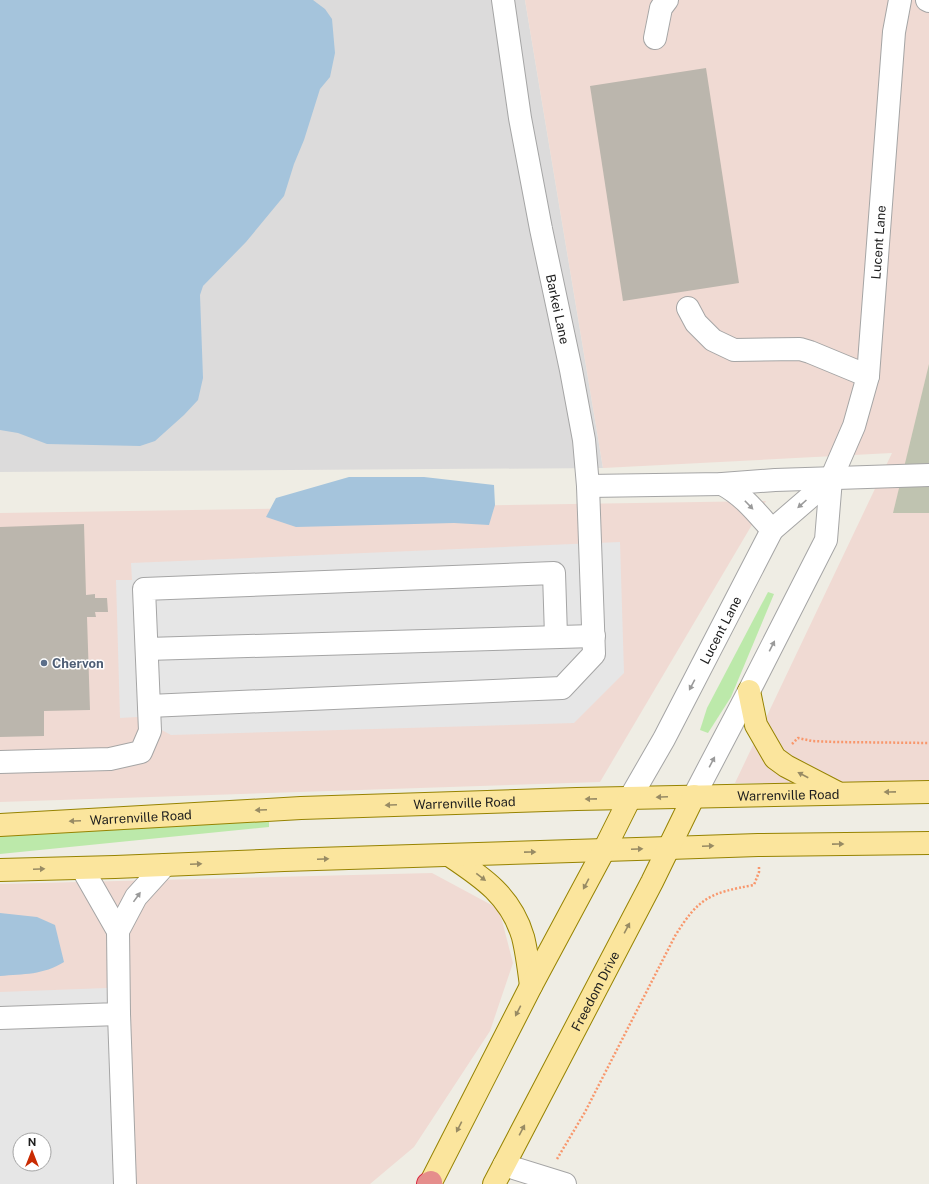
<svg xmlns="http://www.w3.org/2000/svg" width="929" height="1184" font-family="'Public Sans',sans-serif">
  <rect width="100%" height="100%" fill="#efede4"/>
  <!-- residential -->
  <path fill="#dcdbdb" d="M0 0H525L603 468 0 472Z"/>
  <!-- commercial -->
  <g fill="#f0dad3" fill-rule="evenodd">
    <path d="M525 0H929V783H735L892 453 603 468Z"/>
    <path d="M766 501 600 782 0 802V513Z"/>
    <path d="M432 873 499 909 513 963 490 1031 414 1147 370 1184H0V884ZM20 1140H44V1164H20Z"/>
  </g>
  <!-- construction -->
  <path fill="#bfc3b0" d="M929 364V513H893Z"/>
  <!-- grass -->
  <g fill="#bce9aa">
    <path d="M768 592 774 594 731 697 708 733 700 730 707 708Z"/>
    <path d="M269 821V827L0 854V836Z"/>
  </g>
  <!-- parking -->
  <g fill="#e6e6e6" fill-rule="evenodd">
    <path d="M620 542 624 673 574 723 171 735 137 717 120 718 116 580H132L131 563Z"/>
    <path d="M107 988 115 1184H0V992ZM20 1140H44V1164H20Z"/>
  </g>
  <!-- water -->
  <g fill="#a5c4dc">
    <path d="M0 0H313L325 9 332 19 335 53 330 77 320 89 304 140 294 164 284 196 246 242 203 286 200 295 203 378 198 400 184 415 155 441 140 446 47 444 18 433 0 430Z"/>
    <path d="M349 477H424L494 485 495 505 489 525 454 523 296 527 266 517 276 498Z"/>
    <path d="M0 913 37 917 55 925 64 962C43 975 24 974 0 976Z"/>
  </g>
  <!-- building -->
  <g fill="#bbb6ad">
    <path d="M706 68 739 283 623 301 590 86Z"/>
    <path d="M84 524 86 595 95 594V598H107L108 612H95L96 617H87L90 710 44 711V736L0 737V527Z"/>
  </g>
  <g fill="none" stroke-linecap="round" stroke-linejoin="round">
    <!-- minor casing -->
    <g stroke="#a5a5a5" stroke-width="24">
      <g id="minor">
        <path id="s1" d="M503 0 520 118 541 229 571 370 584 440 588 486 722 484 775 480 929 475"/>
        <path d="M927 0 929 1"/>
        <path d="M655 38 661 8 667 0"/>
        <path d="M688 308 696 323 713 340 734 350 800 349 810 352 868 376"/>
        <path d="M722 484C744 496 756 512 772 530"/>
        <path d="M147 649 594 636"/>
        <path d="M149 706 562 688 594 654 588 486"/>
        <path d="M0 762 110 759 141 752 150 731 144 589 554 573 556 636"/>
        <path id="s2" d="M694 796 749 691 826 540 831 479 854 426 868 376 894 32 900 0"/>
        <path id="s3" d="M630 798 664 739 772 530 831 479"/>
        <path d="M82 868 118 931"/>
        <path d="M119 1014 125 1184"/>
        <path d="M0 1018 119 1014 118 931 136 897 165 865"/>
        <path d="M504 1165 565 1184"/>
      </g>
    </g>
    <!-- major casing -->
    <g stroke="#968302" stroke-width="24">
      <g id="major">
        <path d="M749 691 756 725 775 758 786 766 836 792"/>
        <path id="s4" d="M0 825 301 808 577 799 929 792"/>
        <path d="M449 855C482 877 511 896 523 937 527 953 529 970 531 986"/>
        <path d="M0 870 115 867 284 860 669 848 758 845 929 843"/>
        <path d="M430 1184 531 986 604 850 630 798"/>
        <path id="s5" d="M494 1184 652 882 694 796"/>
      </g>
    </g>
    <!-- highway casing -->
    <g stroke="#d8263e" stroke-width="24">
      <path id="highway" d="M428 1184 431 1182"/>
    </g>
    <!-- path -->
    <g stroke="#f8976c" stroke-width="2.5" stroke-dasharray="2 2" stroke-linecap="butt">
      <path d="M792 744 798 738 812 741 835 742 929 743"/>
      <path d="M557 1159 585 1112 675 936C699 897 710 893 754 885L759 872V867"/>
    </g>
    <!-- minor -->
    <use href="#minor" stroke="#fff" stroke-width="22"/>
    <!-- major -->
    <use href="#major" stroke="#fbe59d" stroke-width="22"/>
    <!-- highway -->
    <use href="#highway" stroke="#e58e8c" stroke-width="22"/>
  </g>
  <!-- one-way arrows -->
  <defs><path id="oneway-solid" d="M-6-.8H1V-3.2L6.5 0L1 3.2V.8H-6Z"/></defs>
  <g fill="#9a9a9a">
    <use href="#oneway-solid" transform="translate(802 504) rotate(138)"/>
    <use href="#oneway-solid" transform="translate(749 505) rotate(46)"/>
    <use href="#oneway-solid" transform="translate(772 646) rotate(-63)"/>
    <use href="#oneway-solid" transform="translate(692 685) rotate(118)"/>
    <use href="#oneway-solid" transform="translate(712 762) rotate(-62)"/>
    <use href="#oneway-solid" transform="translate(137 897) rotate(-54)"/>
  </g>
  <g fill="#988b64">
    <use href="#oneway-solid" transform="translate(803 775) rotate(-152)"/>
    <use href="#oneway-solid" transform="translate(890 792) rotate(179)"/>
    <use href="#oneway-solid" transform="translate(662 797) rotate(178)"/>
    <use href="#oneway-solid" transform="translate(591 799) rotate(179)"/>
    <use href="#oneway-solid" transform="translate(391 805) rotate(178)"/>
    <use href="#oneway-solid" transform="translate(261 810) rotate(177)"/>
    <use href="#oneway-solid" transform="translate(75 821) rotate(177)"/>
    <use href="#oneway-solid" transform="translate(838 844) rotate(-1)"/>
    <use href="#oneway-solid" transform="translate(708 846) rotate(-2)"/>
    <use href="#oneway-solid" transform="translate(637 849) rotate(-2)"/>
    <use href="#oneway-solid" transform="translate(530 852) rotate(-1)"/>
    <use href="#oneway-solid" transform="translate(323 859) rotate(-2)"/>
    <use href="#oneway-solid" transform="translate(196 864) rotate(-3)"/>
    <use href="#oneway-solid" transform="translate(39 869) rotate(-2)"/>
    <use href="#oneway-solid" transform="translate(481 877) rotate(38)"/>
    <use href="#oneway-solid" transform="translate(586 884) rotate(118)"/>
    <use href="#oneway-solid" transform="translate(627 928) rotate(-62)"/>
    <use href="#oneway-solid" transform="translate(518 1011) rotate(117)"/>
    <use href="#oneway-solid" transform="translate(459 1127) rotate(117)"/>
    <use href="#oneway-solid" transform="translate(522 1130) rotate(-62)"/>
  </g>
  <!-- markers -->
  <circle fill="#5c6f8a" stroke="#fff" stroke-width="1.5" cx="44" cy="663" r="4"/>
  <g text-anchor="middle" stroke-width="3" stroke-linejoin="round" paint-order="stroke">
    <!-- street labels -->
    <g font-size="13" fill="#1e1e1e" stroke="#fff">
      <text dy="5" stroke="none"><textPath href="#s2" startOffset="593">Lucent Lane</textPath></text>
      <text dy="5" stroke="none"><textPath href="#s1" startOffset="314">Barkei Lane</textPath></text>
      <text dy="5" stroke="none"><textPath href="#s3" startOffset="191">Lucent Lane</textPath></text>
      <text dy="5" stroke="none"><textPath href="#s4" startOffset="789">Warrenville Road</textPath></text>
      <text dy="5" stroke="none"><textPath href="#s4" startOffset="465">Warrenville Road</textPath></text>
      <text dy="5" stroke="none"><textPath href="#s4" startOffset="141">Warrenville Road</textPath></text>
      <text dy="5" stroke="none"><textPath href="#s5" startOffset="218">Freedom Drive</textPath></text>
    </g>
    <!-- service labels -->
    <g font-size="13" font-weight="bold" fill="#4e5e75" stroke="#fff" text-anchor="start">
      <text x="52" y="668">Chervon</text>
    </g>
  </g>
  <!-- north arrow -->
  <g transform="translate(32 1152)"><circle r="19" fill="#ffffff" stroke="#a5a5a5"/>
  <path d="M0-3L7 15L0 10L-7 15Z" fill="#c92b02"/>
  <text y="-6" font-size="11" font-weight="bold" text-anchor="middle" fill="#1e1e1e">N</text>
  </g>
</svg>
